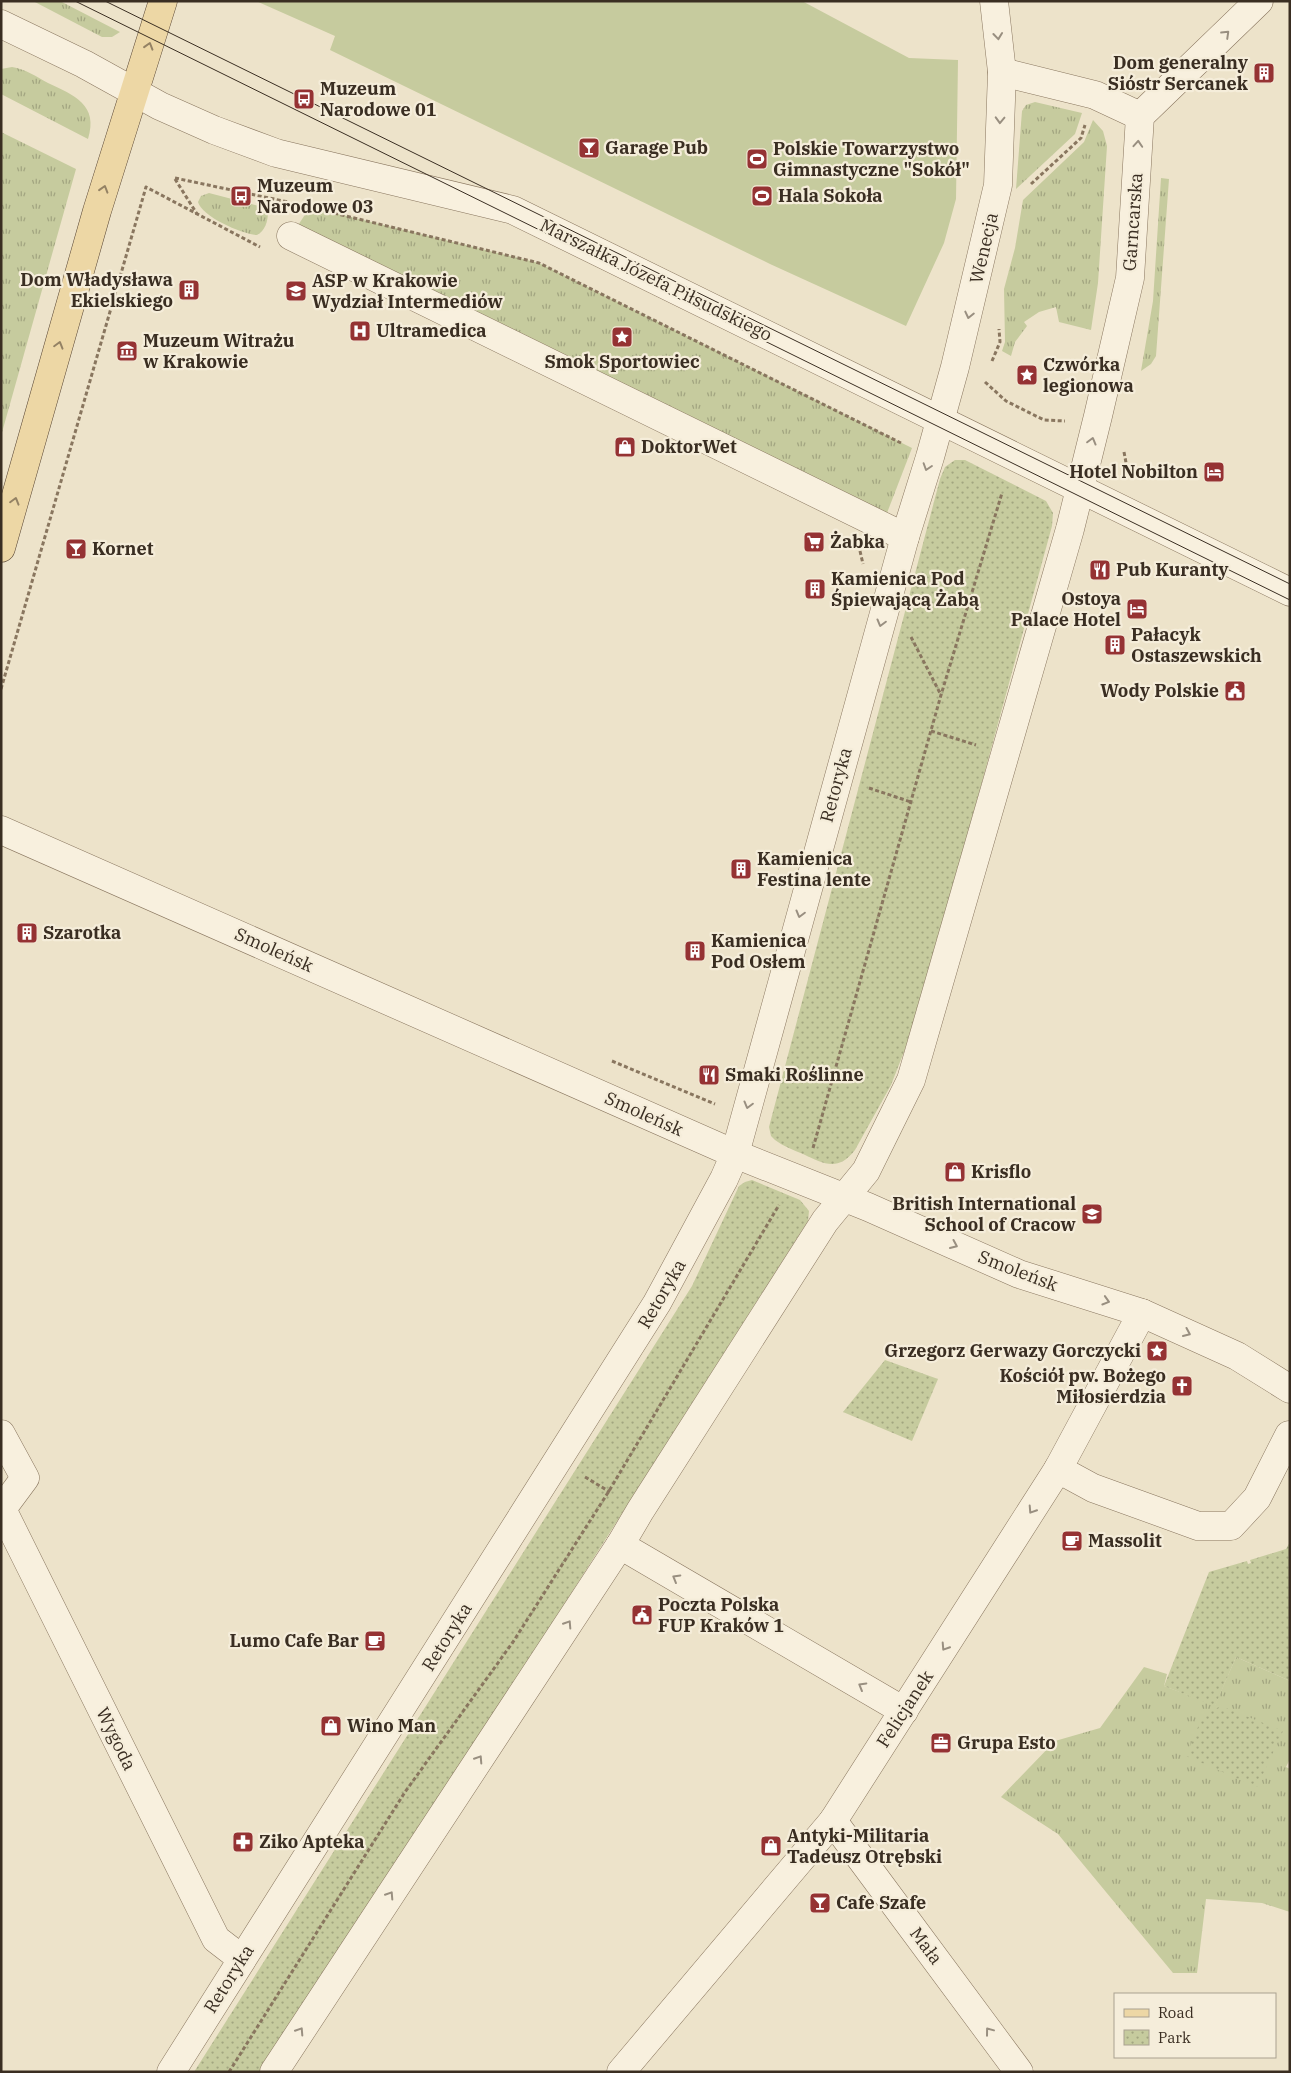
<svg xmlns="http://www.w3.org/2000/svg" width="1291" height="2073" font-family="'IBM Plex Serif',serif">
  <defs>
    <pattern id="grass-tufts" width="24" height="20" patternUnits="userSpaceOnUse" patternTransform="scale(1.25)"><rect width="24" height="20" fill="#c6cb9e"/><path d="M3 7l-1-3M5 7V3M7 7l1-3M15 17l-1-3M17 17v-4M19 17l1-3" fill="none" stroke="#a2a580"/></pattern>
    <pattern id="park-dots" width="8" height="8" patternUnits="userSpaceOnUse" patternTransform="scale(1.25)"><rect width="8" height="8" fill="#c6cb9e"/><path d="M2 2h.1M6 6h.1" fill="none" stroke="#a2a580" stroke-width="1.8" stroke-linecap="round"/></pattern>
  </defs>
  <rect width="100%" height="100%" fill="#ede3ca"/>
  <!-- grass -->
  <g fill="url(#grass-tufts)">
    <path d="M33 1H60L120 32 112 37H102Z"/>
    <path d="M12 67C25 69 37 77 48 83 74 95 99 105 88 139L1 94V69Z"/>
    <path d="M1035 102 1082 113 1075 134 1016 189 1022 111 1026 105Z"/>
    <path d="M1093 120 1103 131 1107 146 1098 283 1091 330 1059 322 1056 307 1039 312 1024 322 1027 326 1015 342 1011 356 1002 351 1005 342 1004 289 1015 248 1023 200 1084 142Z"/>
    <path d="M1 132 76 169 1 436Z"/>
    <path d="M1161 178 1169 179 1156 356 1151 364 1141 371 1153 301Z"/>
    <path d="M209 193 263 207 268 212C268 221 265 231 257 235 242 234 202 217 198 202L201 196Z"/>
    <path d="M310 207 539 263 912 448 882 526 291 236Z"/>
    <path d="M1236 1657 1290 1681V1759L1286 1767 1290 1769V1912L1262 1903 1206 1899 1197 1973H1173L1058 1834 1001 1797 1055 1741 1100 1728 1144 1667 1167 1674 1164 1686 1215 1705Z"/>
  </g>
  <!-- park -->
  <g fill="url(#park-dots)">
    <path d="M955 460H965L1046 501 1053 513 1052 526 918 1016 891 1085 855 1150C838 1172 824 1164 803 1154 793 1150 783 1146 775 1140L771 1136 769 1127 940 479 945 467Z"/>
    <path d="M752 1180 800 1200 809 1211 808 1221 348 1944 263 2072H194L692 1286 739 1186 745 1182Z"/>
    <path d="M885 1360 938 1379 912 1441 843 1412Z"/>
    <path d="M1290 1542V1681L1236 1657 1215 1706 1164 1686 1209 1572 1247 1561 1248 1564 1251 1563 1250 1560 1286 1549Z"/>
    <path d="M1221 1706 1283 1731 1257 1787 1186 1756 1203 1715Z"/>
  </g>
  <!-- pitch -->
  <path fill="#c6cb9e" d="M256 1H802L909 58 958 60 956 199 944 243 906 326 770 264 330 50 335 36Z"/>
  <g fill="none" stroke-linecap="round" stroke-linejoin="round">
    <!-- minor casing -->
    <g stroke="#89765f" stroke-width="29">
      <g id="minor">
        <path d="M1 24 84 64 160 106 214 130 276 153 513 210 1290 592"/>
        <path d="M1002 72 1095 95 1140 116"/>
        <path d="M291 236 905 537"/>
        <path d="M1 830 735 1154 868 1207 1019 1274 1142 1313 1237 1356 1290 1389"/>
        <path d="M1 1434 25 1478 2 1509 216 1939 242 1959"/>
        <path d="M1058 1469 1093 1488 1198 1526H1231L1257 1498 1289 1435"/>
        <path d="M620 1545 904 1711"/>
        <path d="M833 1821 1019 2072"/>
        <path d="M171 2072 657 1303 724 1179 735 1154 905 537 930 457 955 367 998 185 1002 72 994 1"/>
        <path d="M274 2072 620 1545 640 1511 825 1221 866 1171 911 1080 1070 529 1098 416 1130 278 1140 116 1259 1"/>
        <path d="M621 2072 833 1821 1058 1469 1142 1313"/>
      </g>
    </g>
    <!-- major casing -->
    <g stroke="#574433" stroke-width="29">
      <path id="major" d="M1 548 97 211 163 1"/>
    </g>
    <!-- path -->
    <g stroke="#89765f" stroke-width="3" stroke-dasharray="4 2.5" stroke-linecap="butt">
      <path d="M175 178 288 202"/>
      <path d="M175 179 197 214"/>
      <path d="M1031 184 1081 138 1085 125"/>
      <path d="M309 207 539 263 901 443"/>
      <path d="M992 361 1000 342 999 329"/>
      <path d="M985 382 1006 401 1044 420 1065 421"/>
      <path d="M1124 452 1127 468 1125 475"/>
      <path d="M860 551 863 564"/>
      <path d="M911 637 941 695"/>
      <path d="M1 689 146 187 260 247"/>
      <path d="M931 731 976 745"/>
      <path d="M869 788 911 802"/>
      <path d="M612 1061 715 1104"/>
      <path d="M813 1148 941 695 1002 493"/>
      <path d="M585 1477 610 1492"/>
      <path d="M229 2072 405 1792 513 1642 609 1491 779 1205"/>
    </g>
    <!-- minor -->
    <use href="#minor" stroke="#f8f0de" stroke-width="28"/>
    <!-- major -->
    <use href="#major" stroke="#edd7a5" stroke-width="28"/>
    <!-- tram -->
    <g stroke="#3a2e22" stroke-width="1">
      <path d="M75 1 1290 600"/>
      <path d="M105 1 1290 584"/>
    </g>
  </g>
  <!-- one-way arrows -->
  <defs><path id="oneway-chevron" d="M-2-3.5L2.5 0L-2 3.5" fill="none" stroke-width="1.6" stroke-linecap="round" stroke-linejoin="round" transform="scale(1.25)"/></defs>
  <g stroke="#998f80">
    <use href="#oneway-chevron" transform="translate(1226 34) rotate(-44)"/>
    <use href="#oneway-chevron" transform="translate(998 36) rotate(84)"/>
    <use href="#oneway-chevron" transform="translate(1000 120) rotate(92)"/>
    <use href="#oneway-chevron" transform="translate(1138 144) rotate(-86)"/>
    <use href="#oneway-chevron" transform="translate(969 315) rotate(103)"/>
    <use href="#oneway-chevron" transform="translate(1092 441) rotate(-75)"/>
    <use href="#oneway-chevron" transform="translate(927 467) rotate(108)"/>
    <use href="#oneway-chevron" transform="translate(881 623) rotate(105)"/>
    <use href="#oneway-chevron" transform="translate(800 914) rotate(105)"/>
    <use href="#oneway-chevron" transform="translate(748 1105) rotate(105)"/>
    <use href="#oneway-chevron" transform="translate(954 1245) rotate(24)"/>
    <use href="#oneway-chevron" transform="translate(1106 1301) rotate(17)"/>
    <use href="#oneway-chevron" transform="translate(1187 1333) rotate(24)"/>
    <use href="#oneway-chevron" transform="translate(1032 1510) rotate(123)"/>
    <use href="#oneway-chevron" transform="translate(676 1578) rotate(-150)"/>
    <use href="#oneway-chevron" transform="translate(568 1624) rotate(-57)"/>
    <use href="#oneway-chevron" transform="translate(945 1647) rotate(123)"/>
    <use href="#oneway-chevron" transform="translate(862 1686) rotate(-150)"/>
    <use href="#oneway-chevron" transform="translate(479 1759) rotate(-57)"/>
    <use href="#oneway-chevron" transform="translate(390 1895) rotate(-57)"/>
    <use href="#oneway-chevron" transform="translate(300 2031) rotate(-57)"/>
    <use href="#oneway-chevron" transform="translate(989 2031) rotate(-127)"/>
  </g>
  <g stroke="#948264">
    <use href="#oneway-chevron" transform="translate(149 46) rotate(-73)"/>
    <use href="#oneway-chevron" transform="translate(104 189) rotate(-73)"/>
    <use href="#oneway-chevron" transform="translate(59 345) rotate(-74)"/>
    <use href="#oneway-chevron" transform="translate(15 501) rotate(-74)"/>
  </g>
  <!-- icons -->
  <defs>
    <g id="building-square" transform="scale(1.125)"><rect x="-9" y="-9" width="18" height="18" rx="4" fill="#953233" stroke="#f5edda"/><path d="M-4-6H4V6H1V3H-1V6H-4ZM-2.5-4.3h1.7v1.8h-1.7ZM.8-4.3h1.7v1.8H.8ZM-2.5-1h1.7V.8h-1.7ZM.8-1h1.7V.8H.8Z" fill="#fff"/></g>
    <g id="bus-square" transform="scale(1.125)"><rect x="-9" y="-9" width="18" height="18" rx="4" fill="#953233" stroke="#f5edda"/><path d="M-5-6H5V4H4V6H2V4H-2V6H-4V4H-5ZM-3.5-4V0h7V-4ZM-3.5 1.2v1.5H-2V1.2ZM2 1.2v1.5H3.5V1.2Z" fill="#fff"/></g>
    <g id="bar-square" transform="scale(1.125)"><rect x="-9" y="-9" width="18" height="18" rx="4" fill="#953233" stroke="#f5edda"/><path d="M-6-5H6L.8 .8V4.5H3.5V6h-7V4.5H-.8V.8Z" fill="#fff"/></g>
    <g id="stadium-square" transform="scale(1.125)"><rect x="-9" y="-9" width="18" height="18" rx="4" fill="#953233" stroke="#f5edda"/><path d="M0-5a6.5 5 0 1 0 0 10a6.5 5 0 1 0 0-10ZM-3.5-1.8h7v3.6h-7Z" fill="#fff"/></g>
    <g id="university-square" transform="scale(1.125)"><rect x="-9" y="-9" width="18" height="18" rx="4" fill="#953233" stroke="#f5edda"/><path d="M0-5L7-2L0 1L-7-2ZM-4 1L0 2.5L4 1V4Q0 6-4 4Z" fill="#fff"/></g>
    <g id="hospital-square" transform="scale(1.125)"><rect x="-9" y="-9" width="18" height="18" rx="4" fill="#953233" stroke="#f5edda"/><path d="M-5-5h3v3.5h4V-5h3V5h-3V1.5h-4V5h-3Z" fill="#fff"/></g>
    <g id="sight-square" transform="scale(1.125)"><rect x="-9" y="-9" width="18" height="18" rx="4" fill="#953233" stroke="#f5edda"/><path d="M0-6L1.8-2.2L6-1.7L2.9 1.2L3.7 5.4L0 3.3L-3.7 5.4L-2.9 1.2L-6-1.7L-1.8-2.2Z" fill="#fff"/></g>
    <g id="museum-square" transform="scale(1.125)"><rect x="-9" y="-9" width="18" height="18" rx="4" fill="#953233" stroke="#f5edda"/><path d="M0-6L6-3V-2H-6V-3ZM-5-1h2V3h-2ZM-1-1h2V3h-2ZM3-1h2V3H3ZM-6 4H6V6H-6Z" fill="#fff"/></g>
    <g id="shop-square" transform="scale(1.125)"><rect x="-9" y="-9" width="18" height="18" rx="4" fill="#953233" stroke="#f5edda"/><path d="M-5-2.5h2.3a2.7 3.5 0 0 1 5.4 0H5L5.5 6h-11ZM-1.5-2.5h3a1.5 2.3 0 0 0-3 0Z" fill="#fff"/></g>
    <g id="hotel-square" transform="scale(1.125)"><rect x="-9" y="-9" width="18" height="18" rx="4" fill="#953233" stroke="#f5edda"/><path d="M-6-4.5h1.5V1H6V5H4.5V3h-9V5H-6ZM-4 0a1.8 1.8 0 1 1 3.6 0ZM.5 0V-2.5h3Q6-2.5 6 0Z" fill="#fff"/></g>
    <g id="supermarket-square" transform="scale(1.125)"><rect x="-9" y="-9" width="18" height="18" rx="4" fill="#953233" stroke="#f5edda"/><path d="M-6-5.5h2.5l.6 2H6L4.5 2H-2.5L-4.4-4H-6ZM-1.5 3.2a1.3 1.3 0 1 0 .1 0ZM3 3.2a1.3 1.3 0 1 0 .1 0Z" fill="#fff"/></g>
    <g id="restaurant-square" transform="scale(1.125)"><rect x="-9" y="-9" width="18" height="18" rx="4" fill="#953233" stroke="#f5edda"/><path d="M-5-6h1v4h1v-4h1v4h1v-4h1v5L-1.5 .5V6h-2V.5L-5-1ZM5-6V6H3V1.5H1.5Q1.5-4 5-6Z" fill="#fff"/></g>
    <g id="civic-square" transform="scale(1.125)"><rect x="-9" y="-9" width="18" height="18" rx="4" fill="#953233" stroke="#f5edda"/><path d="M-.6-6.5H3V-4.5H.6V-3L4-1V1h2V6H-6V1h2V-1L-.6-3ZM-1.2 2.5V6h2.4V2.5Z" fill="#fff"/></g>
    <g id="school-square" transform="scale(1.125)"><rect x="-9" y="-9" width="18" height="18" rx="4" fill="#953233" stroke="#f5edda"/><path d="M0-5L7-2L0 1L-7-2ZM-4 1L0 2.5L4 1V4Q0 6-4 4Z" fill="#fff"/></g>
    <g id="church-square" transform="scale(1.125)"><rect x="-9" y="-9" width="18" height="18" rx="4" fill="#953233" stroke="#f5edda"/><path d="M-1.2-6h2.4v3.5h3.3v2.4h-3.3V6h-2.4V-.1h-3.3v-2.4h3.3Z" fill="#fff"/></g>
    <g id="cafe-square" transform="scale(1.125)"><rect x="-9" y="-9" width="18" height="18" rx="4" fill="#953233" stroke="#f5edda"/><path d="M-5.5-4.5H6V0H3Q3 3.5 0 3.5H-2.5Q-5.5 3.5-5.5 0ZM3-3.2v2h1.7v-2ZM-6 4.5H4V6H-6Z" fill="#fff"/></g>
    <g id="office-square" transform="scale(1.125)"><rect x="-9" y="-9" width="18" height="18" rx="4" fill="#953233" stroke="#f5edda"/><path d="M-6-3h4V-5.5h4V-3h4V5H-6ZM-1-4.5V-3h2v-1.5ZM-6 0V1H6V0Z" fill="#fff"/></g>
    <g id="pharmacy-square" transform="scale(1.125)"><rect x="-9" y="-9" width="18" height="18" rx="4" fill="#953233" stroke="#f5edda"/><path d="M-2-6h4v4h4v4h-4v4h-4v-4h-4v-4h4Z" fill="#fff"/></g>
  </defs>
  <g fill-rule="evenodd">
    <use href="#building-square" x="1264" y="73"/>
    <use href="#bus-square" x="304" y="99"/>
    <use href="#bar-square" x="589" y="148"/>
    <use href="#stadium-square" x="757" y="159"/>
    <use href="#bus-square" x="241" y="196"/>
    <use href="#stadium-square" x="762" y="196"/>
    <use href="#building-square" x="189" y="290"/>
    <use href="#university-square" x="296" y="291"/>
    <use href="#hospital-square" x="360" y="331"/>
    <use href="#sight-square" x="622" y="337"/>
    <use href="#museum-square" x="127" y="351"/>
    <use href="#sight-square" x="1027" y="375"/>
    <use href="#shop-square" x="625" y="447"/>
    <use href="#hotel-square" x="1214" y="472"/>
    <use href="#supermarket-square" x="814" y="542"/>
    <use href="#bar-square" x="76" y="549"/>
    <use href="#restaurant-square" x="1100" y="570"/>
    <use href="#building-square" x="815" y="589"/>
    <use href="#hotel-square" x="1137" y="609"/>
    <use href="#building-square" x="1115" y="645"/>
    <use href="#civic-square" x="1235" y="691"/>
    <use href="#building-square" x="741" y="869"/>
    <use href="#building-square" x="27" y="933"/>
    <use href="#building-square" x="695" y="951"/>
    <use href="#restaurant-square" x="709" y="1075"/>
    <use href="#shop-square" x="955" y="1172"/>
    <use href="#school-square" x="1092" y="1214"/>
    <use href="#sight-square" x="1157" y="1351"/>
    <use href="#church-square" x="1182" y="1386"/>
    <use href="#cafe-square" x="1072" y="1541"/>
    <use href="#civic-square" x="642" y="1615"/>
    <use href="#cafe-square" x="375" y="1641"/>
    <use href="#shop-square" x="331" y="1726"/>
    <use href="#office-square" x="941" y="1743"/>
    <use href="#pharmacy-square" x="243" y="1842"/>
    <use href="#shop-square" x="771" y="1846"/>
    <use href="#bar-square" x="820" y="1903"/>
  </g>
  <g text-anchor="middle" stroke-width="4.5" stroke-linejoin="round" paint-order="stroke">
    <!-- poi labels -->
    <g font-size="18" font-weight="bold" fill="#3a2e22" stroke="#f5edda" text-anchor="start">
      <text x="1248" y="69" text-anchor="end">Dom generalny<tspan x="1248" dy="21">Sióstr Sercanek</tspan></text>
      <text x="320" y="95">Muzeum<tspan x="320" dy="21">Narodowe 01</tspan></text>
      <text x="605" y="154">Garage Pub</text>
      <text x="773" y="155">Polskie Towarzystwo<tspan x="773" dy="21">Gimnastyczne "Sokół"</tspan></text>
      <text x="257" y="192">Muzeum<tspan x="257" dy="21">Narodowe 03</tspan></text>
      <text x="778" y="202">Hala Sokoła</text>
      <text x="173" y="286" text-anchor="end">Dom Władysława<tspan x="173" dy="21">Ekielskiego</tspan></text>
      <text x="312" y="287">ASP w Krakowie<tspan x="312" dy="21">Wydział Intermediów</tspan></text>
      <text x="376" y="337">Ultramedica</text>
      <text x="143" y="347">Muzeum Witrażu<tspan x="143" dy="21">w Krakowie</tspan></text>
      <text x="622" y="368" text-anchor="middle">Smok Sportowiec</text>
      <text x="1043" y="371">Czwórka<tspan x="1043" dy="21">legionowa</tspan></text>
      <text x="641" y="453">DoktorWet</text>
      <text x="1198" y="478" text-anchor="end">Hotel Nobilton</text>
      <text x="830" y="548">Żabka</text>
      <text x="92" y="555">Kornet</text>
      <text x="1116" y="576">Pub Kuranty</text>
      <text x="831" y="585">Kamienica Pod<tspan x="831" dy="21">Śpiewającą Żabą</tspan></text>
      <text x="1121" y="605" text-anchor="end">Ostoya<tspan x="1121" dy="21">Palace Hotel</tspan></text>
      <text x="1131" y="641">Pałacyk<tspan x="1131" dy="21">Ostaszewskich</tspan></text>
      <text x="1219" y="697" text-anchor="end">Wody Polskie</text>
      <text x="757" y="865">Kamienica<tspan x="757" dy="21">Festina lente</tspan></text>
      <text x="43" y="939">Szarotka</text>
      <text x="711" y="947">Kamienica<tspan x="711" dy="21">Pod Osłem</tspan></text>
      <text x="725" y="1081">Smaki Roślinne</text>
      <text x="971" y="1178">Krisflo</text>
      <text x="1076" y="1210" text-anchor="end">British International<tspan x="1076" dy="21">School of Cracow</tspan></text>
      <text x="1141" y="1357" text-anchor="end">Grzegorz Gerwazy Gorczycki</text>
      <text x="1166" y="1382" text-anchor="end">Kościół pw. Bożego<tspan x="1166" dy="21">Miłosierdzia</tspan></text>
      <text x="1088" y="1547">Massolit</text>
      <text x="658" y="1611">Poczta Polska<tspan x="658" dy="21">FUP Kraków 1</tspan></text>
      <text x="359" y="1647" text-anchor="end">Lumo Cafe Bar</text>
      <text x="347" y="1732">Wino Man</text>
      <text x="957" y="1749">Grupa Esto</text>
      <text x="787" y="1842">Antyki-Militaria<tspan x="787" dy="21">Tadeusz Otrębski</tspan></text>
      <text x="259" y="1848">Ziko Apteka</text>
      <text x="836" y="1909">Cafe Szafe</text>
    </g>
    <!-- street labels -->
    <g font-size="18" fill="#3a2e22" stroke="#f5edda">
      <text transform="translate(1133 222) rotate(-86)" y="6">Garncarska</text>
      <text transform="translate(984 248) rotate(-77)" y="6">Wenecja</text>
      <text transform="translate(656 280) rotate(26)" y="6">Marszałka Józefa Piłsudskiego</text>
      <text transform="translate(836 785) rotate(-75)" y="6">Retoryka</text>
      <text transform="translate(274 950) rotate(24)" y="6">Smoleńsk</text>
      <text transform="translate(644 1114) rotate(24)" y="6">Smoleńsk</text>
      <text transform="translate(1018 1271) rotate(21)" y="6">Smoleńsk</text>
      <text transform="translate(662 1294) rotate(-60)" y="6">Retoryka</text>
      <text transform="translate(447 1637) rotate(-58)" y="6">Retoryka</text>
      <text transform="translate(905 1709) rotate(-57)" y="6">Felicjanek</text>
      <text transform="translate(116 1739) rotate(64)" y="6">Wygoda</text>
      <text transform="translate(926 1946) rotate(53)" y="6">Mała</text>
      <text transform="translate(229 1979) rotate(-58)" y="6">Retoryka</text>
    </g>
  </g>
  <!-- border -->
  <rect width="1291" height="2073" fill="none" stroke="#3a2e22" stroke-width="5"/>
  <!-- legend -->
  <rect x="1114" y="1993" width="162" height="65" fill="#f5edda" stroke="#aaa190"/>
  <rect x="1124" y="2009" width="25" height="8" fill="#edd7a5" stroke="#aaa190"/>
  <text x="1158" y="2018" font-size="15" fill="#3a2e22">Road</text>
  <rect x="1124" y="2030" width="25" height="15" fill="url(#park-dots)" stroke="#aaa190"/>
  <text x="1158" y="2043" font-size="15" fill="#3a2e22">Park</text>
</svg>
